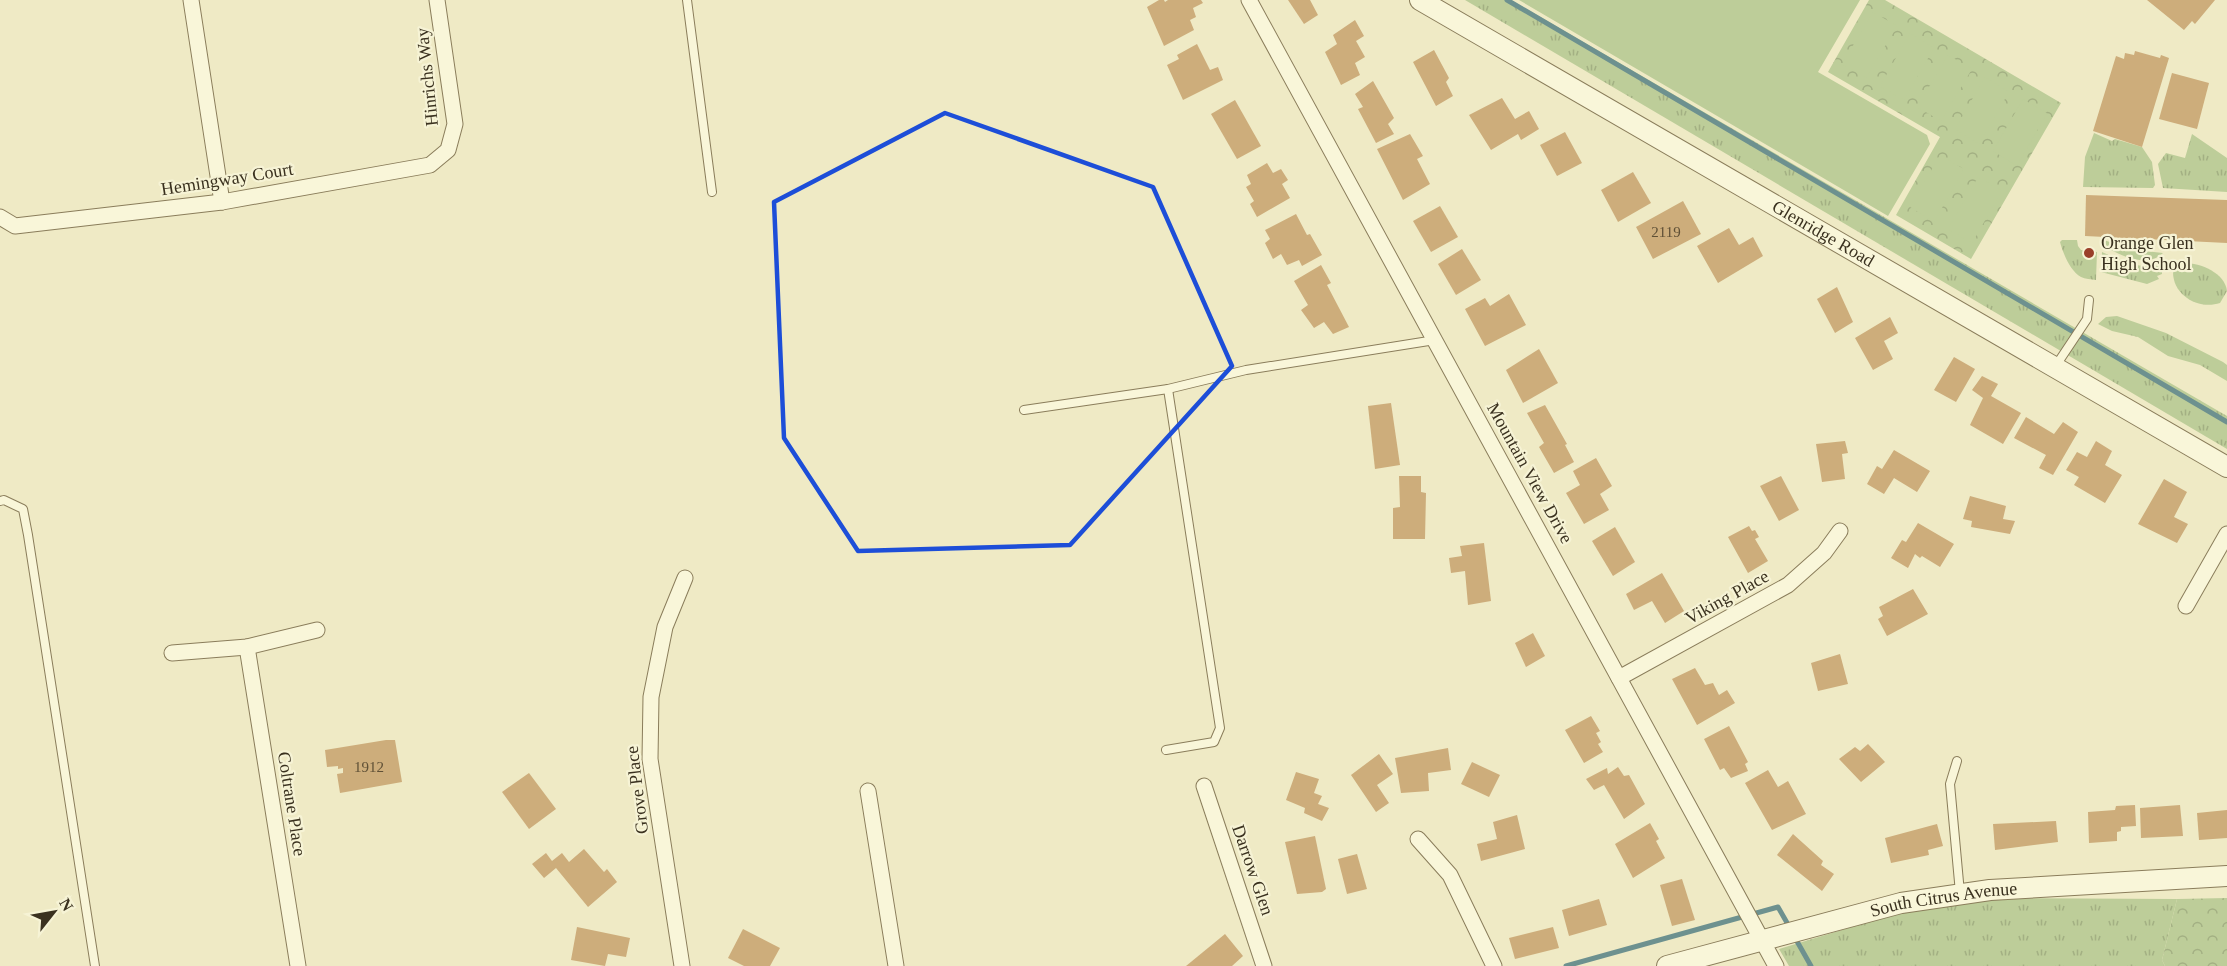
<svg xmlns="http://www.w3.org/2000/svg" width="2227" height="966" font-family="Georgia,serif">
  <defs>
    <pattern id="grass-tufts" width="24" height="20" patternUnits="userSpaceOnUse" patternTransform="scale(1.5)"><rect width="24" height="20" fill="#bdcd99"/><path d="M3 7l-1-3M5 7V3M7 7l1-3M15 17l-1-3M17 17v-4M19 17l1-3" fill="none" stroke="#a3b083"/></pattern>
    <pattern id="forest-crowns" width="20" height="18" patternUnits="userSpaceOnUse" patternTransform="scale(1.5)"><rect width="20" height="18" fill="#bdcd99"/><path d="M2 6a3 3 0 1 1 6 0M12 15a3 3 0 1 1 6 0" fill="none" stroke="#a3b083"/></pattern>
  </defs>
  <rect width="100%" height="100%" fill="#efeac5"/>
  <!-- grass -->
  <g fill="url(#grass-tufts)">
    <path d="M1465 0H1511L2227 416V449Z"/>
    <path d="M2094 133 2112 141 2115 139 2142 147 2152 162 2155 185 2153 188 2083 187 2085 157Z"/>
    <path d="M2192 134 2227 158V192L2163 188 2158 164 2166 153 2185 158Z"/>
    <path d="M2062 240H2077L2078 246 2081 250 2097 252 2096 280C2091 279 2085 279 2081 277 2070 271 2063 253 2060 242Z"/>
    <path d="M2102 240C2111 241 2117 247 2126 249 2138 252 2151 251 2163 253 2147 269 2118 255 2103 245Z"/>
    <path d="M2102 252C2121 261 2137 268 2158 266L2162 270V274L2157 276 2159 279 2147 284 2101 272Z"/>
    <path d="M2184 263C2201 263 2225 273 2227 291L2220 303C2199 310 2173 296 2173 272L2178 266Z"/>
    <path d="M2117 316 2166 333 2223 362 2227 365V381L2200 365 2168 356 2138 337 2112 331 2098 324 2106 317Z"/>
    <path d="M1991 898 2177 899 2162 960 2165 966H1789L1779 949 1901 912Z"/>
  </g>
  <!-- forest -->
  <g fill="url(#forest-crowns)">
    <path d="M1869 0H1885L2061 103 1971 259 1896 215 1940 137 1828 72Z"/>
    <path d="M2227 898V966H2165L2162 960 2177 899Z"/>
  </g>
  <!-- pitch -->
  <g fill="#bdcd99">
    <path d="M1519 0H1860L1818 72 1927 135 1930 144 1888 216Z"/>
    <path d="M1873 12 1897 26 1866 78 1842 64Z"/>
    <path d="M1910 33 1934 48 1904 100 1880 86Z"/>
    <path d="M1948 55 1972 69 1941 121 1917 107Z"/>
    <path d="M1985 77 2009 92 1979 144 1955 129Z"/>
    <path d="M2023 99 2047 113 2017 166 1993 151Z"/>
    <path d="M1940 155 1964 169 1934 222 1910 207Z"/>
    <path d="M1978 177 2002 191 1972 243 1948 229Z"/>
  </g>
  <g fill="none" stroke-linecap="round" stroke-linejoin="round">
    <!-- stream -->
    <g stroke="#6d918f" stroke-width="5">
      <path d="M1507 0 2227 422"/>
      <path d="M1794 936 1811 966"/>
      <path d="M1566 966 1778 907 1790 928"/>
    </g>
  </g>
  <!-- building -->
  <g fill="#cdad7b">
    <path d="M1159 0H1164L1165 2 1168 0H1201L1203 3 1193 8 1196 17 1190 20 1194 30 1164 46 1147 7Z"/>
    <path d="M1288 0H1310L1318 15 1304 24Z"/>
    <path d="M2147 0H2215L2195 24 2192 21 2184 30Z"/>
    <path d="M1355 20 1364 36 1356 41 1365 57 1355 63 1360 75 1341 85 1325 52 1337 44 1333 35Z"/>
    <path d="M1197 44 1210 70 1218 67 1223 80 1183 100 1167 65 1179 59 1177 55Z"/>
    <path d="M1434 50 1449 78 1446 82 1453 96 1436 106 1413 62Z"/>
    <path d="M2135 51 2160 58 2161 55 2169 58 2142 147 2093 131 2116 56 2124 59 2125 53 2134 55Z"/>
    <path d="M2172 73 2209 83 2197 129 2159 119Z"/>
    <path d="M1373 81 1394 118 1388 124 1394 134 1376 143 1358 109 1363 107 1355 94Z"/>
    <path d="M1502 98 1515 119 1529 111 1539 129 1521 140 1518 134 1491 150 1469 115Z"/>
    <path d="M1235 100 1261 146 1237 159 1211 114Z"/>
    <path d="M1565 132 1582 163 1557 176 1540 145Z"/>
    <path d="M1410 134 1423 156 1417 159 1430 184 1403 200 1377 149Z"/>
    <path d="M1267 163 1273 173 1281 169 1288 180 1282 184 1290 198 1257 217 1250 204 1254 201 1246 187 1251 184 1247 175Z"/>
    <path d="M1633 172 1651 203 1618 222 1601 190Z"/>
    <path d="M2086 195 2227 200V243L2085 236Z"/>
    <path d="M1683 201 1701 234 1653 259 1636 227Z"/>
    <path d="M1440 206 1458 237 1431 252 1413 221Z"/>
    <path d="M1296 214 1307 235 1310 234 1322 255 1302 266 1299 260 1287 265 1281 254 1273 259 1265 243 1270 239 1265 230Z"/>
    <path d="M1729 228 1739 245 1753 237 1763 256 1718 283 1697 246Z"/>
    <path d="M1462 249 1481 280 1456 295 1438 264Z"/>
    <path d="M1321 265 1331 283 1327 285 1349 327 1333 334 1324 322 1314 328 1301 310 1308 305 1294 281Z"/>
    <path d="M1837 287 1853 322 1835 333 1817 299Z"/>
    <path d="M1509 294 1526 325 1485 346 1465 309 1485 298 1490 306Z"/>
    <path d="M1890 317 1898 333 1884 341 1893 359 1873 370 1855 338Z"/>
    <path d="M1539 349 1558 383 1523 403 1506 370Z"/>
    <path d="M1954 357 1975 369 1956 402 1934 390Z"/>
    <path d="M1982 376 1998 384 1991 396 2021 413 2003 444 1970 425 1983 398 1972 390Z"/>
    <path d="M1391 403 1400 465 1375 469 1368 406Z"/>
    <path d="M1545 405 1567 444 1565 445 1574 462 1554 473 1539 447 1544 443 1527 413Z"/>
    <path d="M2026 417 2054 434 2063 422 2078 432 2053 475 2039 468 2046 455 2014 438Z"/>
    <path d="M1845 441 1848 453 1842 454 1845 479 1822 482 1816 444Z"/>
    <path d="M2096 441 2112 451 2105 465 2122 475 2105 503 2074 485 2079 477 2066 470 2077 452 2087 457Z"/>
    <path d="M1894 450 1930 471 1917 492 1894 478 1884 494 1867 484 1877 466 1882 469Z"/>
    <path d="M1596 458 1612 486 1600 494 1609 510 1584 524 1566 493 1580 485 1573 471Z"/>
    <path d="M1399 476H1421V492L1426 493 1425 539H1393V508L1400 507Z"/>
    <path d="M1781 476 1799 510 1779 521 1760 486Z"/>
    <path d="M2164 479 2187 492 2174 517 2188 524 2177 543 2138 524Z"/>
    <path d="M1970 496 2006 506 2003 519 2015 521 2010 534 1971 527 1972 521 1963 519Z"/>
    <path d="M1918 523 1954 544 1940 567 1922 556 1920 558 1915 554 1908 568 1891 558 1902 540 1906 542Z"/>
    <path d="M1749 526 1752 531 1755 530 1759 537 1755 539 1768 561 1748 573 1728 537Z"/>
    <path d="M1615 527 1635 562 1613 576 1592 541Z"/>
    <path d="M1484 543 1491 601 1468 605 1465 571 1451 573 1449 558 1462 556 1460 546Z"/>
    <path d="M1662 573 1684 611 1665 623 1652 601 1634 610 1626 594Z"/>
    <path d="M1913 589 1928 614 1887 636 1878 619 1883 616 1879 607Z"/>
    <path d="M1533 633 1545 656 1526 667 1515 643Z"/>
    <path d="M1840 654 1848 684 1818 691 1811 663Z"/>
    <path d="M1695 668 1705 685 1713 683 1719 695 1727 690 1735 703 1697 725 1672 679Z"/>
    <path d="M1591 716 1600 731 1596 733 1601 742 1598 744 1603 752 1584 763 1565 730Z"/>
    <path d="M1729 726 1748 762 1745 764 1748 771 1731 778 1724 768 1720 770 1704 739Z"/>
    <path d="M386 740H395L402 782 340 793 337 774 343 773V768L338 769V766L327 767 325 750Z"/>
    <path d="M1868 744 1885 762 1861 782 1839 759 1855 747 1860 751Z"/>
    <path d="M1448 748 1451 770 1428 773 1429 791 1401 793 1395 758Z"/>
    <path d="M1379 754 1393 774 1377 785 1389 803 1376 812 1351 775Z"/>
    <path d="M1472 762 1500 775 1489 797 1461 784Z"/>
    <path d="M1618 767 1624 776 1629 775 1645 804 1624 819 1604 785 1594 790 1586 779 1607 768 1608 774Z"/>
    <path d="M1768 770 1778 787 1788 781 1806 814 1772 830 1745 783Z"/>
    <path d="M1296 772 1319 779 1314 793 1322 796 1318 804 1329 808 1322 821 1304 813 1305 808 1286 800Z"/>
    <path d="M529 773 556 809 529 829 502 792Z"/>
    <path d="M2135 805 2136 826 2121 827V831L2117 832V841L2089 843 2088 812 2115 810 2116 806Z"/>
    <path d="M2180 805 2183 836 2141 838 2140 808Z"/>
    <path d="M2227 810V838L2199 840 2197 813Z"/>
    <path d="M1517 815 1525 849 1481 861 1477 844 1497 839 1493 822Z"/>
    <path d="M2056 821 2058 842 1995 850 1993 824Z"/>
    <path d="M1650 823 1659 839 1656 841 1665 858 1633 878 1615 844Z"/>
    <path d="M1937 824 1943 846 1928 850 1929 855 1891 863 1885 838Z"/>
    <path d="M1793 834 1823 861 1821 865 1834 874 1822 891 1777 855Z"/>
    <path d="M1315 836 1326 889 1322 892 1297 894 1285 842Z"/>
    <path d="M584 849 604 872 607 869 617 882 588 907 556 868 544 878 532 864 546 853 552 861 562 853 569 862Z"/>
    <path d="M1357 854 1367 889 1347 894 1338 859Z"/>
    <path d="M1682 879 1695 920 1672 926 1660 885Z"/>
    <path d="M1599 899 1607 925 1569 936 1562 910Z"/>
    <path d="M577 927 630 938 626 957 608 954 605 966 571 960Z"/>
    <path d="M1553 927 1559 948 1515 959 1509 938Z"/>
    <path d="M743 929 780 948 770 966H744L728 958Z"/>
    <path d="M1225 934 1243 956 1232 966H1186Z"/>
  </g>
  <g fill="none" stroke-linecap="round" stroke-linejoin="round">
    <!-- service casing -->
    <g stroke="#8a7d5b" stroke-width="10">
      <g id="service">
        <path d="M687 0 712 192"/>
        <path d="M2055 367 2087 319 2089 300"/>
        <path d="M1024 410 1168 389 1246 370 1435 340"/>
        <path d="M0 501 4 500 23 509 28 535 95 966"/>
        <path d="M1166 750 1214 742 1220 728 1168 389"/>
        <path d="M1957 761 1950 784 1960 893"/>
      </g>
    </g>
    <!-- minor casing -->
    <g stroke="#8a7d5b" stroke-width="17">
      <g id="minor">
        <path d="M191 0 222 202"/>
        <path d="M1249 0 1776 966"/>
        <path d="M0 217 15 226 222 202 430 165 448 150 455 124 437 0"/>
        <path d="M2186 606 2227 534"/>
        <path d="M247 647 298 966"/>
        <path d="M172 653 247 647 317 630"/>
        <path d="M1619 678 1788 585 1824 553 1840 531"/>
        <path d="M1204 786 1264 966"/>
        <path d="M868 791 896 966"/>
        <path d="M1418 839 1450 875 1494 966"/>
        <path d="M682 966 650 759 651 697 665 627 685 578"/>
      </g>
    </g>
    <!-- tertiary casing -->
    <g stroke="#8a7d5b" stroke-width="22">
      <g id="tertiary">
        <path id="s1" d="M1420 0 2227 467"/>
        <path id="s2" d="M1667 966 1901 903 1990 890 2227 876"/>
      </g>
    </g>
    <!-- service -->
    <use href="#service" stroke="#f9f6d9" stroke-width="8"/>
    <!-- minor -->
    <use href="#minor" stroke="#f9f6d9" stroke-width="15"/>
    <!-- tertiary -->
    <use href="#tertiary" stroke="#f9f6d9" stroke-width="20"/>
  </g>
  <!-- marked area -->
  <path fill="none" stroke="#1d4ed8" stroke-width="4.5" stroke-linejoin="round" d="M945 113 1153 187 1232 366 1070 545 858 551 784 438 774 202Z"/>
  <!-- markers -->
  <circle fill="#9a3f2a" stroke="#f6f3d5" stroke-width="2" cx="2089" cy="253" r="6"/>
  <g text-anchor="middle" stroke-width="4.5" stroke-linejoin="round" paint-order="stroke">
    <!-- number labels -->
    <g font-size="15" fill="#5f5036">
      <text x="1666" y="237">2119</text>
      <text x="369" y="772">1912</text>
    </g>
    <!-- street labels -->
    <g font-size="18" fill="#3a311f" stroke="#f6f3d5">
      <text transform="translate(427 77) rotate(-96)" y="6">Hinrichs Way</text>
      <text transform="translate(227 179) rotate(-9)" y="6">Hemingway Court</text>
      <text dy="6" stroke="none"><textPath href="#s1" startOffset="466">Glenridge Road</textPath></text>
      <text transform="translate(1530 473) rotate(61)" y="6">Mountain View Drive</text>
      <text transform="translate(1727 597) rotate(-29)" y="6">Viking Place</text>
      <text transform="translate(637 790) rotate(-97)" y="6">Grove Place</text>
      <text transform="translate(292 804) rotate(81)" y="6">Coltrane Place</text>
      <text transform="translate(1253 870) rotate(71)" y="6">Darrow Glen</text>
      <text dy="6" stroke="none"><textPath href="#s2" startOffset="285">South Citrus Avenue</textPath></text>
    </g>
    <!-- poi labels -->
    <g font-size="18" fill="#3a311f" stroke="#f6f3d5" text-anchor="start">
      <text x="2101" y="249">Orange Glen<tspan x="2101" dy="21">High School</tspan></text>
    </g>
  </g>
  <!-- north arrow -->
  <g transform="translate(54 912) rotate(59)" stroke="#f6f3d5" stroke-width="4.5" paint-order="stroke">
  <path d="M0-4.5L10 22L0 15L-10 22Z" fill="#3a311f"/>
  <text y="-9" font-size="16" font-weight="bold" text-anchor="middle" fill="#3a311f">N</text>
  </g>
</svg>
